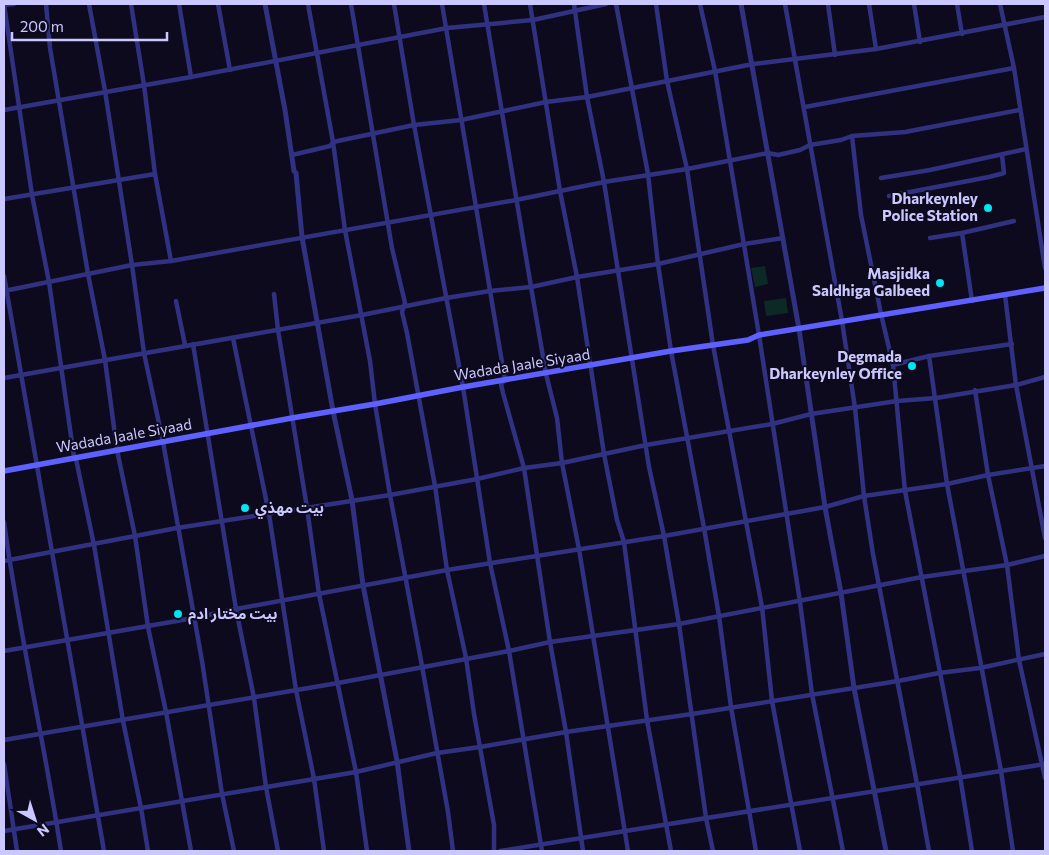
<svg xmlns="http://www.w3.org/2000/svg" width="1049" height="855" font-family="Commissioner,'Noto Sans Arabic',sans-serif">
  <rect width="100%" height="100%" fill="#0d0a1e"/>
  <!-- green -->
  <g fill="#0d2926">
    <path d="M765 266 768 284 755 287 751 268Z"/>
    <path d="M786 298 788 313 766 316 764 301Z"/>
  </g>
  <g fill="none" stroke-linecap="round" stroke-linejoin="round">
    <!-- minor -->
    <g stroke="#313182" stroke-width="4.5">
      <path d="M4 4 32 195 49 282 74 457 76 459 94 545 123 721 141 808 148 851"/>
      <path d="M46 4 50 48 88 274 105 360 117 450 135 536 148 627 166 712 191 851"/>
      <path d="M89 4 105 91 132 265 144 353 163 442 202 661 222 794 234 851"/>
      <path d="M131 4 144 85 155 174 171 261"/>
      <path d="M179 4 191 77"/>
      <path d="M218 4 230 70"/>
      <path d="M308 4 333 142 345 230 370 361 375 404 390 495 422 666 448 812 453 851"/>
      <path d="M351 4 392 248 405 303 402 312 407 333 435 486 447 570 466 658 474 714 494 825V851"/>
      <path d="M394 4 414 125 463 387 490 563 509 651 542 851"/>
      <path d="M442 4 505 380 501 384 503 393 524 468 550 642 566 732 583 851"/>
      <path d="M484 4 531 287 546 374 557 418 562 463 579 549 628 851"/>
      <path d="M530 4 560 191 577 277 604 454 617 520 624 542 647 720 671 851"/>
      <path d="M574 4 587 97 604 182 649 467 664 536 679 624 706 818 713 851"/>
      <path d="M616 4 648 174 658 264 671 351 704 528 719 616 731 707 756 851"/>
      <path d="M656 4 667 81 687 169 713 345 762 607 772 701 800 851"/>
      <path d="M700 4 715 71 759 335 800 602 812 694 843 851"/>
      <path d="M785 4 842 321 855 408 864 496 873 554 917 784 929 851"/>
      <path d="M828 4 835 55"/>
      <path d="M869 4 876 49"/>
      <path d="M914 4 920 42"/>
      <path d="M957 4 962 34"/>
      <path d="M1000 4 1014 68 1045 268"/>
      <path d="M4 5 14 4"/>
      <path d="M805 107 1014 68"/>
      <path d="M4 110 191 77 447 28 533 20 606 4"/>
      <path d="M852 136 861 215 881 314 893 365 905 491 960 776 972 851"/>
      <path d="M292 155 330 146 333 142 414 125 461 120 546 102 587 97 753 64 876 49 1045 17"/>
      <path d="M881 178 930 170 1026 149"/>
      <path d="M889 196 989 177 1004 173 1002 155"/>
      <path d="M4 199 155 174"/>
      <path d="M962 233 972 301"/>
      <path d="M930 238 962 233 1014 221"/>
      <path d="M4 276 104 851"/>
      <path d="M4 291 132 265 171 261 516 200 604 182 687 169 768 153 778 155 800 150 810 145 841 140 852 136 905 132 1019 110"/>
      <path d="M274 294 278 330 307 508 319 594 356 772 367 851"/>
      <path d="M1005 295 1016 385 1045 538"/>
      <path d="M176 301 185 345"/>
      <path d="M233 338 269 514 296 690 314 779 324 851"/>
      <path d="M193 344 236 609 254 698 266 787 278 851"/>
      <path d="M929 356 947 484 1001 771 1013 851"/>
      <path d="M893 365 929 356 1012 344"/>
      <path d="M4 378 362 315 446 298 490 291 531 287 577 277 658 264 744 244 783 238"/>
      <path d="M975 390 988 475 1007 565 1019 660 1045 778"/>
      <path d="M4 522C19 632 44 741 61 851"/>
      <path d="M4 561 177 528 390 495 477 479 524 468 562 463 646 445 772 424 811 414 897 401 936 398 1016 385 1045 377"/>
      <path d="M4 651 194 618 236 609 447 570 664 536 825 507 864 496 947 484 988 475 1045 466"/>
      <path d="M4 740 338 683 509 651 550 642 679 624 922 577 1007 565 1045 556"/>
      <path d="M4 764 17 851"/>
      <path d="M4 831 356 772 437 753 480 747 566 732 692 714 898 681 939 673 980 668 1045 654"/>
      <path d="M500 851 1045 764"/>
    </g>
    <!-- tertiary -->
    <g stroke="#313182" stroke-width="5">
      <path d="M265 4 285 110 294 171 296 173 302 237 333 411 352 500 363 585 397 761 409 851"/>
      <path d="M741 4 799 329 825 507 841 593 854 688 886 851"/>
    </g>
    <!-- secondary -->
    <path stroke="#5e61ff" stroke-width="5.5" d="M4 471 292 418 375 404 463 387 671 351 748 340 759 335 1045 288"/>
  </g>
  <!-- markers -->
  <g fill="#00e5f2" stroke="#0d0a1e" stroke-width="2">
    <circle cx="988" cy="208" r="5"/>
    <circle cx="940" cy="283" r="5"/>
    <circle cx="912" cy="366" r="5"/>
    <circle cx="245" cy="508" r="5"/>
    <circle cx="178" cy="614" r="5"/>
  </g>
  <g text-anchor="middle" stroke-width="4" stroke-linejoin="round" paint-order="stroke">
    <!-- poi labels -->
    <g font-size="15" font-weight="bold" fill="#cbc7ff" stroke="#0d0a1e" text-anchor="end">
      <text x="978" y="204">Dharkeynley<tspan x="978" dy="17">Police Station</tspan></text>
      <text x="930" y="279">Masjidka<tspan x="930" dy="17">Saldhiga Galbeed</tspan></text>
      <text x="902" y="362">Degmada<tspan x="902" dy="17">Dharkeynley Office</tspan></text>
      <text x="255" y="513" text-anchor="start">بيت مهذي</text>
      <text x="188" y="619" text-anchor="start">بيت مختار ادم</text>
    </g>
    <!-- street labels -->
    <g font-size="15" fill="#cbc7ff" stroke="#0d0a1e">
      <text transform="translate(522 365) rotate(-9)" y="5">Wadada Jaale Siyaad</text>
      <text transform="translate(124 436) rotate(-10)" y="5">Wadada Jaale Siyaad</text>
    </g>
  </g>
  <!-- border -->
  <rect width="1049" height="855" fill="none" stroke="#cbc7ff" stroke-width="10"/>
  <!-- north arrow -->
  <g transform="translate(35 820) rotate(141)" stroke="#0d0a1e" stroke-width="4" paint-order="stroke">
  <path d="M0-4L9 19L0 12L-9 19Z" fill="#cbc7ff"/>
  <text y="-8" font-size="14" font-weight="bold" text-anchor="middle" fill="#cbc7ff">N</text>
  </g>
  <!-- scale -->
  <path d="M12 32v8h155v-8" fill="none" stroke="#cbc7ff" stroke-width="2.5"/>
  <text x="20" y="32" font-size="15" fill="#cbc7ff" stroke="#0d0a1e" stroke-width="4" paint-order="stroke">200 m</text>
</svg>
